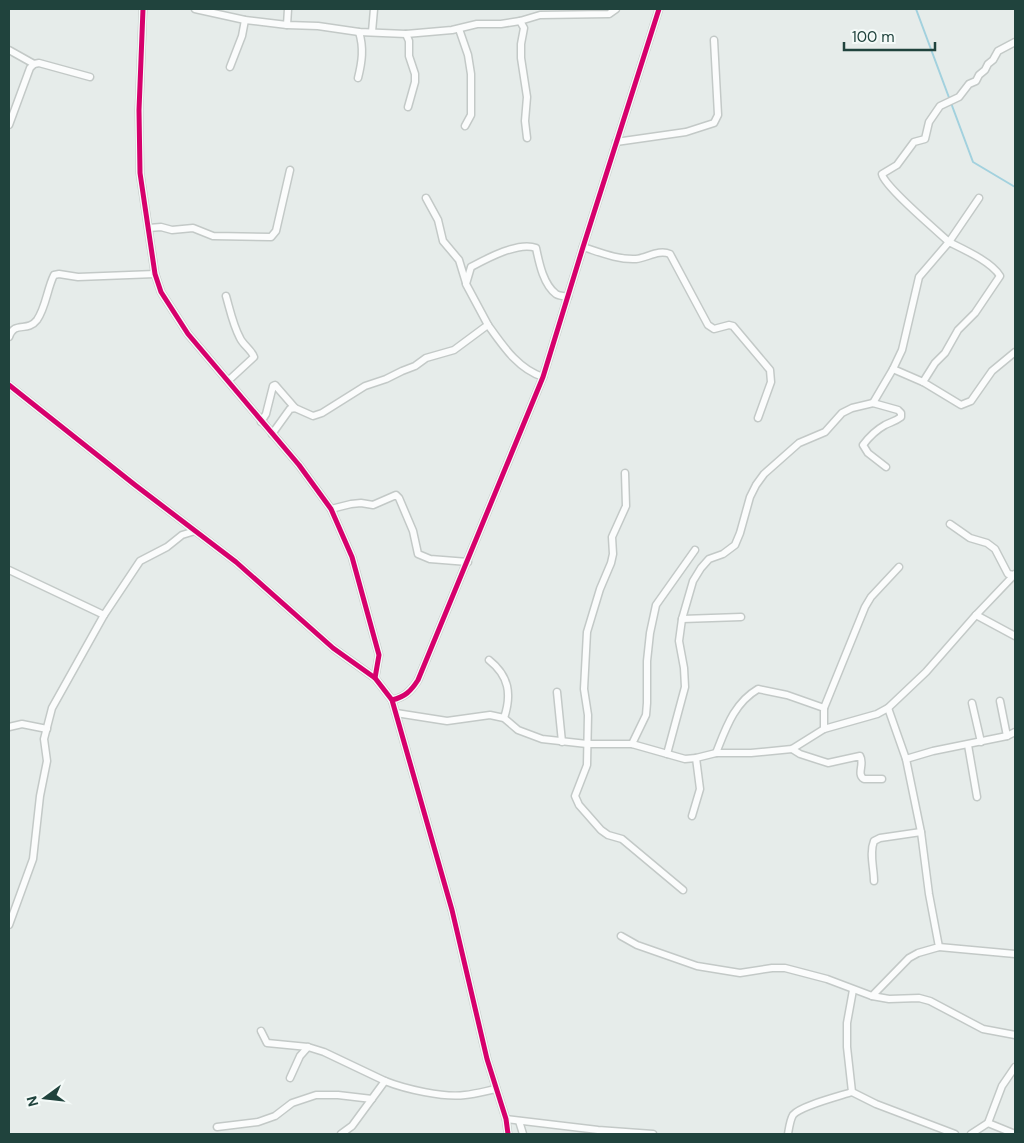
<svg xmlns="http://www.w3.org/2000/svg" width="1024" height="1143" font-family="'DM Sans',sans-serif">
  <rect width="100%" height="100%" fill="#e6ecea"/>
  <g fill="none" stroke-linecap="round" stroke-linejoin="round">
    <!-- stream -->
    <path stroke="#a2d1de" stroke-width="2" d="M916 9 973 162 1015 187"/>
    <!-- street casing -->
    <g stroke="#c3c9c7" stroke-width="9">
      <g id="street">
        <path d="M143 9 139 110 140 173 155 274 161 292 188 334 299 465 331 509 352 557 379 655 375 678"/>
        <path d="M195 9 245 20 287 25 318 26 359 32 406 34 452 30 477 24H501L520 21 540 15 609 14 616 9"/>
        <path d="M520 21 524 28 521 44V58L527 97 525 121 527 138"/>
        <path d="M287 25 288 9"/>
        <path d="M459 29 468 55 471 74V115L465 126"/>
        <path d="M372 32 374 9"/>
        <path d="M406 34 409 41V56L415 74V82L408 107"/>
        <path d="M9 50 34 64"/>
        <path d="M230 67 242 36 245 20"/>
        <path d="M358 78C362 62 364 48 359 32"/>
        <path d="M9 125 30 68 34 64 39 63 90 77"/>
        <path d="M616 142 686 132 714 123 718 115 714 40"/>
        <path d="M426 198 438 220 443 241 459 260 466 283"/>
        <path d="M979 198 949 242C937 231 884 186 882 174L897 165 914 142 925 139 929 122 940 106 959 97 969 84 976 81 979 75 985 70 988 64 993 60 998 51 1015 42"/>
        <path d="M149 228 161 227 172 230 193 228 213 236 271 237 276 231 290 170"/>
        <path d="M583 247C599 252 618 260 636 259 647 258 659 249 670 254L708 325 714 329 729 325 733 326 770 370 771 382 758 418"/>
        <path d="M226 296C230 310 233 325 240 338 243 345 251 349 254 357L228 381"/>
        <path d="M488 325C503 346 518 369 543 377"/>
        <path d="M9 337C15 320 27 333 37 320 46 307 47 289 54 275L59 274 78 277 155 274"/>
        <path d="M893 369 923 382"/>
        <path d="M9 385 135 485 236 562 333 648 375 678 392 700 452 910 487 1059 506 1119 508 1134"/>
        <path d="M873 403 893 369 902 350 919 277 949 242C963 249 992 262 1000 276L975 313 958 330 945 353 935 363 923 382 961 405 971 401 992 371 1015 352"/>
        <path d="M261 422 266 414 273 386 275 385 295 408"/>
        <path d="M272 434 290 409 295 408 313 416 322 413 365 386 386 379 402 371 415 366 426 358 454 350 485 327 488 325 466 284 471 267C486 259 519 241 536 248 539 262 543 284 556 294 559 296 564 296 568 297"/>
        <path d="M625 473 626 506 612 537 613 554 611 563 600 589 587 632 584 689 588 715 587 765 575 796 579 805 601 830 608 835 622 839 683 890"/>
        <path d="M331 509 351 504 361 503 373 505 396 495 399 498 413 531 418 554 430 559 468 562"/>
        <path d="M950 524 970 538 987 543 995 549 1008 574 1015 575"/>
        <path d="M9 570 104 615"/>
        <path d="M976 615 1015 636"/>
        <path d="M682 619 741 617"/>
        <path d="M489 660C509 676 512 694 504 718"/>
        <path d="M557 692 562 742"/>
        <path d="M392 700C405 697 411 691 418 680L543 377 583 247 659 9"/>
        <path d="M1000 701 1007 736"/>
        <path d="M972 703 981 742"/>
        <path d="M824 708 865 607 871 597 899 567"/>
        <path d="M396 713 447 721 490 715 504 718 518 730 542 739 587 744H632L685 759 696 758 716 753H751L792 749 824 729 877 714 888 708 926 672 976 615 1015 574"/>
        <path d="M9 727 22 724 47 729"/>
        <path d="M632 744 646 715 647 703V661L650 633 656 605 695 550"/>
        <path d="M968 745 977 797"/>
        <path d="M792 749 800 754 828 763 860 756C865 764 856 774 864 779H882"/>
        <path d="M716 753C726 728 734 703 758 689L787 695 824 708V729"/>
        <path d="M667 754 685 687 684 668 679 641 682 619 693 581 701 568 709 559 723 554 735 545 740 533 750 497 756 485 764 474 799 443 825 432 842 413 852 408 873 403 898 410 901 413V417C896 421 891 422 885 425 876 430 869 437 863 445L868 453 886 467"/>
        <path d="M906 759 933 751 1007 736 1015 732"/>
        <path d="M692 816 700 789 696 758"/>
        <path d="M874 881C874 868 869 853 874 841L880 838 921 832"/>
        <path d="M9 925 33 859 40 796 47 761 44 739 52 708 104 615 140 561 167 547 182 535 195 531"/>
        <path d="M621 936 637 945 697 966 740 973 772 968H785L827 979 872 996 909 958 918 953 939 947 929 894 921 832 906 759 888 708"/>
        <path d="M939 947 1015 954"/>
        <path d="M853 990 847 1023V1047L852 1092 876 1104 955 1134"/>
        <path d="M872 996 889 999 919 998 930 1001 983 1029 1015 1035"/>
        <path d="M261 1031 267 1043 308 1047 324 1052 385 1081"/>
        <path d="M290 1078 300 1056 308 1047"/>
        <path d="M506 1119 598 1130 653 1134"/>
        <path d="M519 1121 523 1134"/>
        <path d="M988 1123 1015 1134"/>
        <path d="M217 1127 258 1122 275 1116 292 1103 316 1095H338L372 1099"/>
        <path d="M341 1134 352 1126 385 1081C405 1089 444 1098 465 1095 475 1094 486 1091 496 1089"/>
        <path d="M788 1134C789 1128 790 1120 793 1115 800 1106 840 1096 852 1092"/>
        <path d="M971 1134 988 1123 1002 1086 1015 1067"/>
      </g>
    </g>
    <!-- street -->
    <use href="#street" stroke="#fbfcfc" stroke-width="6"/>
    <!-- cycleway casing -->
    <g stroke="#f4faf8" stroke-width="8">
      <g id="cycleway">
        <path d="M143 9 139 110 140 173 155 274 161 292 188 334 299 465 331 509 352 557 379 655 375 678"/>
        <path d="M9 385 135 485 236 562 333 648 375 678 392 700 452 910 487 1059 506 1119 508 1134"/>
        <path d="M392 700C405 697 411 691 418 680L543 377 583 247 659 9"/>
      </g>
    </g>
    <!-- cycleway -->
    <use href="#cycleway" stroke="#d6006c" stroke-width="5"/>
  </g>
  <!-- border -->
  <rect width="1024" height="1143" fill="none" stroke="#20433d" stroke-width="20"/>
  <!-- north arrow -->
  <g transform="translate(45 1098) rotate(255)" stroke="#f4faf8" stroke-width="4" paint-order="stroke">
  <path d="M0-4L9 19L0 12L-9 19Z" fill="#20433d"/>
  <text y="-8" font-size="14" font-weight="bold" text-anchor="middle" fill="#20433d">N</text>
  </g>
  <!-- scale -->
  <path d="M844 42v8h91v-8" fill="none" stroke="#20433d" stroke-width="2.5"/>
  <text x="852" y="42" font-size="15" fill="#20433d" stroke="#f4faf8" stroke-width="4" paint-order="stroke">100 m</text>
</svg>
